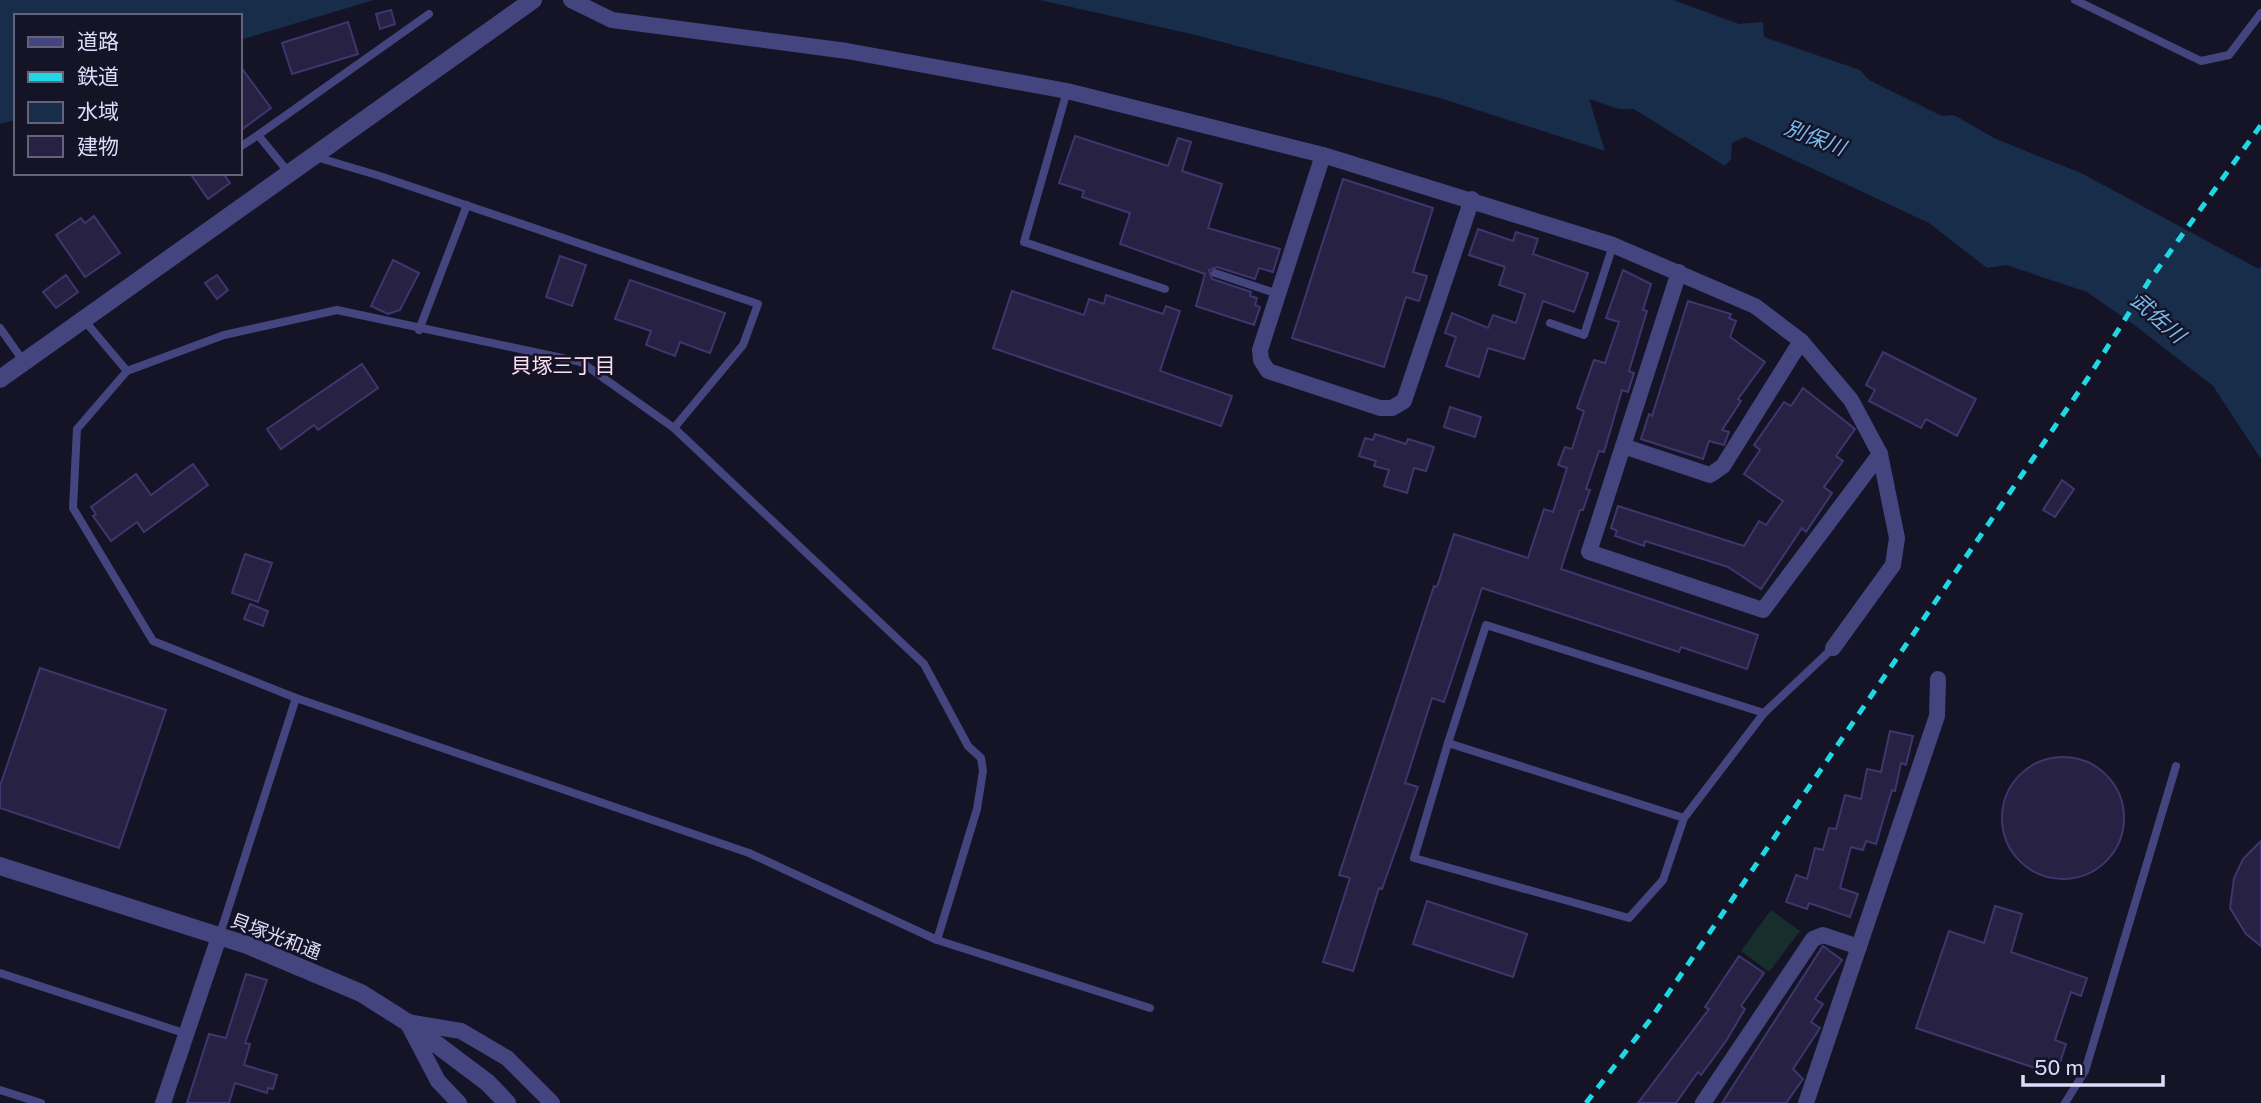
<svg xmlns="http://www.w3.org/2000/svg" width="2261" height="1103" font-family="'Public Sans','Noto Sans JP',sans-serif">
  <rect width="100%" height="100%" fill="#151326"/>
  <!-- green -->
  <path fill="#162f2d" d="M1771 910 1800 931 1769 972 1741 951Z"/>
  <!-- water -->
  <g fill="#172d4a">
    <path d="M0 0H374L240 40V16H16V120L0 124Z"/>
    <path d="M1040 0H1673L1739 24 1763 22 1764 37 1860 70 1869 80 1942 116 1954 115 1996 139 2081 173 2259 269 2261 266V459L2213 386 2137 327 2087 292 2006 265 1987 268 1929 223 1745 137 1732 143 1731 159 1725 166 1634 109H1619L1589 99 1605 151 1443 99 1187 33Z"/>
  </g>
  <!-- building -->
  <g fill="#272144" stroke="#3e366d" stroke-width="2">
    <path d="M391 10 395 24 380 29 376 14Z"/>
    <path d="M348 22 358 54 292 74 282 43Z"/>
    <path d="M240 66 271 108 240 131Z"/>
    <path d="M1075 136 1168 166 1178 138 1191 142 1182 171 1222 184 1208 228 1280 249 1273 272 1259 268 1255 279 1217 267 1209 270 1212 279 1251 292 1250 296 1257 298 1255 305 1260 307 1254 325 1196 306 1205 274 1120 244 1130 213 1082 197 1084 191 1059 183Z"/>
    <path d="M190 173H223L230 183 208 199Z"/>
    <path d="M1343 179 1433 208 1413 272 1427 276 1419 301 1406 297 1384 367 1292 338Z"/>
    <path d="M94 216 120 253 85 277 56 235 81 218 85 223Z"/>
    <path d="M1478 229 1513 241 1516 232 1538 239 1533 254 1588 273 1574 312 1543 301 1524 359 1488 348 1479 377 1446 366 1456 337 1445 333 1452 313 1488 328 1493 315 1516 323 1525 294 1499 285 1505 267 1469 255Z"/>
    <path d="M560 256 586 265 572 306 546 297Z"/>
    <path d="M393 260 419 273 400 310 388 314 371 306Z"/>
    <path d="M1623 270 1651 284 1643 310 1647 311 1629 371 1634 373 1628 392 1622 390 1604 452 1599 451 1586 489 1590 490 1583 510H1580L1561 569 1758 635 1747 669 1681 647 1679 652 1482 588 1444 702 1432 698 1405 783 1418 787 1382 889 1379 888 1353 971 1323 962 1350 878 1339 875 1434 586 1437 587 1454 534 1528 558 1544 509 1553 512 1567 468 1558 465 1565 447 1572 449 1584 411 1577 408 1594 360 1605 363 1619 322 1606 318Z"/>
    <path d="M66 275 78 292 56 308 43 292Z"/>
    <path d="M217 275 228 290 217 299 205 283Z"/>
    <path d="M630 280 725 313 710 353 680 342 675 356 646 345 651 331 615 319Z"/>
    <path d="M1012 291 1084 315 1089 299 1104 304 1106 295 1163 314 1166 306 1180 311 1160 371 1232 396 1221 426 993 348Z"/>
    <path d="M1688 301 1731 314 1729 318 1736 321 1730 337 1765 362 1738 399 1741 401 1722 430 1729 432 1724 445 1709 441 1703 459 1641 439 1649 414 1652 416Z"/>
    <path d="M1883 352 1976 399 1957 436 1926 419 1921 428 1869 401 1875 390 1866 385Z"/>
    <path d="M362 364 378 388 318 430 314 425 281 449 267 429Z"/>
    <path d="M1803 388 1855 429 1836 456 1843 461 1824 487 1832 493 1806 532 1802 528 1761 589 1728 567 1645 541 1644 546 1615 536 1617 531 1611 528 1618 506 1744 546 1759 521 1766 525 1783 501 1744 474 1760 450 1754 445 1784 402 1791 406Z"/>
    <path d="M1450 407 1481 417 1475 437 1444 427Z"/>
    <path d="M1375 434 1406 444 1408 439 1434 447 1426 471 1414 468 1407 493 1384 486 1389 470 1374 466 1376 461 1359 456 1365 438 1373 440Z"/>
    <path d="M193 464 208 485 144 532 137 522 111 541 93 516 96 514 91 507 136 474 151 495Z"/>
    <path d="M2062 480 2074 489 2055 517 2043 510Z"/>
    <path d="M245 554 272 563 258 602 232 593Z"/>
    <path d="M250 604 268 611 263 626 244 619Z"/>
    <path d="M40 668 166 710 119 848 0 808V786Z"/>
    <path d="M1890 731 1913 736 1906 765 1901 763 1895 791 1892 790 1876 844 1866 841 1863 850 1851 847 1840 888 1858 894 1850 917 1809 903 1807 909 1786 902 1796 875 1807 879 1815 848 1823 850 1829 828 1836 829 1845 795 1861 799 1867 769 1881 772Z"/>
    <circle cx="2063" cy="818" r="61"/>
    <path d="M2261 841V946L2246 934 2230 908 2234 878 2243 859Z"/>
    <path d="M1427 901 1527 934 1513 977 1413 944Z"/>
    <path d="M1995 906 2022 914 2011 952 2087 978 2081 996 2071 992 2055 1040 2066 1044 2056 1075 1916 1028 1949 931 1984 943Z"/>
    <path d="M1823 946 1842 960 1815 999 1823 1004 1811 1022 1820 1028 1793 1069 1803 1079 1786 1103H1722Z"/>
    <path d="M1739 956 1764 973 1741 1006 1745 1009 1726 1041 1701 1075 1698 1072 1676 1103H1638L1709 1009 1705 1007Z"/>
    <path d="M246 974 267 980 245 1043 250 1044 244 1065 277 1075 273 1089 268 1088 267 1093 235 1083 229 1103H187L209 1034 226 1038Z"/>
  </g>
  <g fill="none" stroke-linecap="round" stroke-linejoin="round">
    <!-- service -->
    <g stroke="#44447f" stroke-width="8">
      <path d="M2075 0 2201 61 2229 55 2261 13"/>
      <path d="M1067 91 1024 242 1165 289"/>
      <path d="M240 147 258 135"/>
      <path d="M316 157 380 176 758 304 743 345 674 428"/>
      <path d="M289 173 258 135 429 14"/>
      <path d="M1215 273 1278 294"/>
      <path d="M84 320 127 371 224 335 337 310 581 362 674 428 924 664 968 746 981 758 983 771 977 809 937 940"/>
      <path d="M1550 323 1584 335 1613 245"/>
      <path d="M0 328 24 362"/>
      <path d="M419 330 467 205"/>
      <path d="M127 371 77 429 73 508 153 641 296 698"/>
      <path d="M1448 743 1486 625 1764 713"/>
      <path d="M1684 818 1448 743 1414 858 1629 918 1663 880 1684 818 1764 713 1833 648"/>
      <path d="M219 937 296 698 749 853 937 940 1150 1008"/>
      <path d="M0 973 187 1034"/>
      <path d="M0 1090 41 1103"/>
      <path d="M2065 1103 2085 1071 2176 766"/>
    </g>
    <!-- minor -->
    <g stroke="#44447f" stroke-width="16">
      <path d="M571 0 612 20 847 51 1067 91 1323 155 1613 245 1755 306 1801 341 1851 400 1880 454 1897 538 1893 565 1833 648"/>
      <path d="M1323 155 1260 350 1261 360 1268 371 1380 408H1392L1404 401 1472 199"/>
      <path d="M1679 272 1589 552 1763 610 1880 454"/>
      <path d="M1623 446 1710 475 1723 466 1801 341"/>
      <path d="M407 1022 461 1031 507 1058 552 1103"/>
      <path d="M408 1024 438 1081 459 1103"/>
      <path d="M163 1103 219 937"/>
      <path d="M1703 1103 1813 939 1823 935 1859 947"/>
      <path d="M1806 1103 1937 716 1938 679"/>
    </g>
    <!-- tertiary -->
    <g stroke="#44447f" stroke-width="18">
      <path d="M0 379 533 0"/>
      <path d="M0 866 247 945 361 993 407 1022 488 1083 507 1103"/>
    </g>
    <!-- rail -->
    <path stroke="#20d8e3" stroke-width="5" stroke-dasharray="10 9" stroke-linecap="butt" d="M1586 1103 1650 1020 2088 378 2149 281 2261 125"/>
  </g>
  <g text-anchor="middle" stroke-width="5" stroke-linejoin="round" paint-order="stroke">
    <!-- street labels -->
    <g font-size="19" fill="#dedcfb" stroke="#151326">
      <text transform="translate(276 936) rotate(21)" y="7">貝塚光和通</text>
    </g>
    <!-- water labels -->
    <g font-size="21" font-style="italic" fill="#77bcee" stroke="#151326">
      <text transform="translate(1815 138) rotate(21)" y="7">別保川</text>
      <text transform="translate(2158 318) rotate(41)" y="7">武佐川</text>
    </g>
    <!-- neighbourhood labels -->
    <g font-size="21" fill="#fbdef1" stroke="#151326">
      <text x="563" y="373">貝塚三丁目</text>
    </g>
  </g>
  <!-- legend -->
  <rect x="14" y="14" width="228" height="161" fill="#151326" stroke="#65637b" stroke-width="2"/>
  <rect x="28" y="37" width="35" height="10" fill="#44447f" stroke="#65637b" stroke-width="2"/>
  <text x="77" y="49" font-size="21" fill="#dedcfb">道路</text>
  <rect x="28" y="72" width="35" height="10" fill="#20d8e3" stroke="#65637b" stroke-width="2"/>
  <text x="77" y="84" font-size="21" fill="#dedcfb">鉄道</text>
  <rect x="28" y="102" width="35" height="21" fill="#172d4a" stroke="#65637b" stroke-width="2"/>
  <text x="77" y="119" font-size="21" fill="#dedcfb">水域</text>
  <rect x="28" y="136" width="35" height="21" fill="#272144" stroke="#65637b" stroke-width="2"/>
  <text x="77" y="154" font-size="21" fill="#dedcfb">建物</text>
  <!-- scale -->
  <path d="M2023 1075v10h140v-10" fill="none" stroke="#dedcfb" stroke-width="3.5"/>
  <text x="2034" y="1075" font-size="21" fill="#dedcfb" stroke="#151326" stroke-width="5" paint-order="stroke">50 m</text>
</svg>
